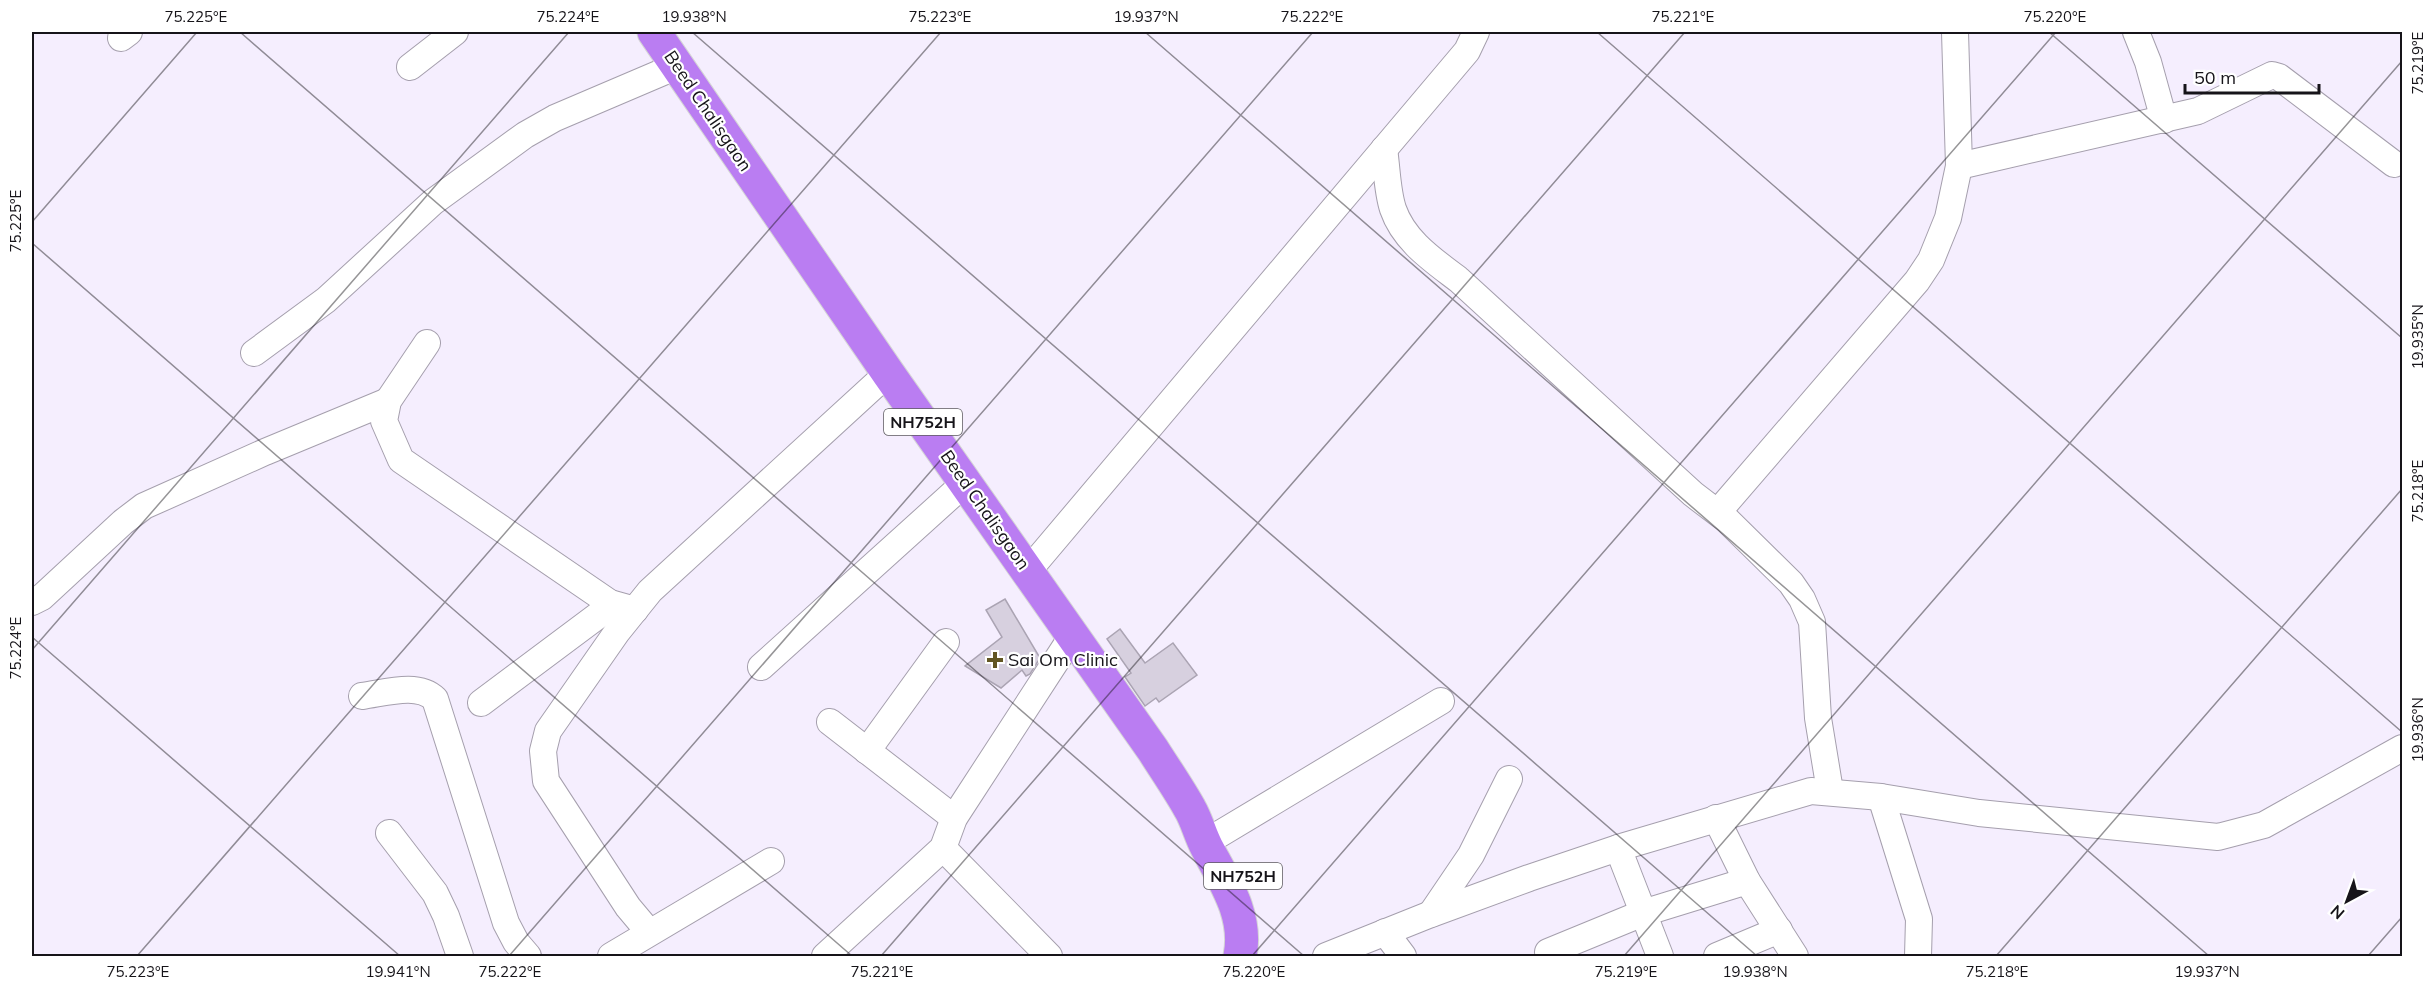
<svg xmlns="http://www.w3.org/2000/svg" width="2434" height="988" font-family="Mulish,sans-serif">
  <rect width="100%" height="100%" fill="#f5eefe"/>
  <!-- building -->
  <g fill="#d7d0df" stroke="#aba4b3" stroke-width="1.5">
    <path d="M1005 599 1040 658 1030 674 1026 676 1022 670 1001 688 965 666 1002 637 986 610Z"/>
    <path d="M1120 629 1145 663 1173 643 1197 675 1159 702 1156 698 1145 706 1125 677 1131 673 1107 639Z"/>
  </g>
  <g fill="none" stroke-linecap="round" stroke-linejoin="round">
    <!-- minor casing -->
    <g stroke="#a59fad" stroke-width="28">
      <g id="minor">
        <path d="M2136 32 2148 62 2164 120"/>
        <path d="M121 38 129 32"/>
        <path d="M410 67 455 32"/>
        <path d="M1384 149C1387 168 1387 191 1393 209 1404 241 1433 260 1459 280L1693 494 1727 520 1791 583 1802 599 1812 622 1818 718 1830 791"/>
        <path d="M1959 166 2198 111 2272 75 2279 77 2394 164"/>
        <path d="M427 343 388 401 384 421 401 460 610 603 635 610"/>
        <path d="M254 353 326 300 433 202 525 135 555 118 677 66"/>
        <path d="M1718 512 1917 281 1931 260 1948 218 1959 166 1955 32"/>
        <path d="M1028 571 1467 51 1476 32"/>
        <path d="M32 602 42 597 123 522 144 506 265 452 388 401"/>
        <path d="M761 667 966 482"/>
        <path d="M362 696C385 693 418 682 435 699L506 923 516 942 528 956"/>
        <path d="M481 703 600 614 610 603"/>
        <path d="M830 722 954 818"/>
        <path d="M867 751 946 642"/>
        <path d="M1881 797 1919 919 1918 956"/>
        <path d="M1716 818 1747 881 1795 956"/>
        <path d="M389 833 435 893 446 916 460 956"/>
        <path d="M1218 835 1441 701"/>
        <path d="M943 848 1049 956"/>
        <path d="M1618 848 1660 956"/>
        <path d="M1431 914 1471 855 1509 779"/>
        <path d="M649 932 628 907 546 781 543 751 548 731 617 632 650 591 888 373"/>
        <path d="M1385 932 1403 956"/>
        <path d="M1548 952 1643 913 1747 881"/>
        <path d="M611 956 771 861"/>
        <path d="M825 956 943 848 954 818 1073 635"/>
        <path d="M1326 956 1431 914 1529 878 1618 848 1811 791 1881 797 1979 813 2218 837 2264 825 2402 748"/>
        <path d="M1717 956 1779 930"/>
      </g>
    </g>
    <!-- highway casing -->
    <g stroke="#d5d5d6" stroke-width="35">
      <path id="highway" d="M654 32 888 373 1153 750C1165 769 1179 789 1190 809 1197 821 1200 835 1207 848 1225 882 1248 916 1240 956"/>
    </g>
    <!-- minor -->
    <use href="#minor" stroke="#fff" stroke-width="26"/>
    <!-- highway -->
    <use href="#highway" stroke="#ba7df2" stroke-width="33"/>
  </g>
  <!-- ticks -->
  <path fill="none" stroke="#161419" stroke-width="1.5" stroke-opacity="0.45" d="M240 32 1304 956M692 32 1757 956M1145 32 2209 956M1597 32 2402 732M2049 32 2402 338M32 222 197 32M32 243 852 956M32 637 400 956M32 650 569 32M137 956 941 32M509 956 1313 32M881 956 1685 32M1252 956 2056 32M1624 956 2402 61M1996 956 2402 489M2368 956 2402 917"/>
  <!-- markers -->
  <path fill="#625623" stroke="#fff" stroke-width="2" d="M992 651h6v6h6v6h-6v6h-6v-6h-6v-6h6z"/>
  <g text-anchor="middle" stroke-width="4.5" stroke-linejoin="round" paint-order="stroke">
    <!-- shield labels -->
    <g fill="#fff" stroke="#5c5a5e" stroke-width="1.5">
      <rect x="884" y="409" width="78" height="26" rx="4.5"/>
      <rect x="1204" y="863" width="78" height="26" rx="4.5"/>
    </g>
    <g font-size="16" font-weight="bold" fill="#161419">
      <text x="923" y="428">NH752H</text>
      <text x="1243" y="882">NH752H</text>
    </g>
    <!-- street labels -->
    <g font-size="18" fill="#161419" stroke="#fff">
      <text transform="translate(708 111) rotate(56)" y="6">Beed Chalisgaon</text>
      <text transform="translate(985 510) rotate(55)" y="6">Beed Chalisgaon</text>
    </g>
    <!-- poi labels -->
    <g font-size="18" fill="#161419" stroke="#fff" text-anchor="start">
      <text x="1008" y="666">Sai Om Clinic</text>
    </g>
  </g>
  <!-- border -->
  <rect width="2434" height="988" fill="none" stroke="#ffffff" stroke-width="66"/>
  <!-- north arrow -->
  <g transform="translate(2347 901) rotate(221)" stroke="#ffffff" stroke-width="4.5" paint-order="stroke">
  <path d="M0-4.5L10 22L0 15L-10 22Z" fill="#161419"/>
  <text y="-9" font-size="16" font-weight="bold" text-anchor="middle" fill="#161419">N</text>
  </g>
  <!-- scale -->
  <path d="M2185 84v9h134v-9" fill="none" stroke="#161419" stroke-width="3"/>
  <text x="2194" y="84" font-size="18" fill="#161419" stroke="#ffffff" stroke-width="4.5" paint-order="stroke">50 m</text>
  <rect x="33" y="33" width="2368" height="922" fill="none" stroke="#161419" stroke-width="2"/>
  <g font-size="15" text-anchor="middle" fill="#161419">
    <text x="196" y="22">75.225°E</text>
    <text x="568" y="22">75.224°E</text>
    <text x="694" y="22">19.938°N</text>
    <text x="940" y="22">75.223°E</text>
    <text x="1146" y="22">19.937°N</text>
    <text x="1312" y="22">75.222°E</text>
    <text x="1683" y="22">75.221°E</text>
    <text x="2055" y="22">75.220°E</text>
    <text transform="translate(2418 63) rotate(-90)" y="5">75.219°E</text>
    <text transform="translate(16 221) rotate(-90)" y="5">75.225°E</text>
    <text transform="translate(2418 337) rotate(-90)" y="5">19.935°N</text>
    <text transform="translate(2418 491) rotate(-90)" y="5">75.218°E</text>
    <text transform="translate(16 648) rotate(-90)" y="5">75.224°E</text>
    <text transform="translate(2418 730) rotate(-90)" y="5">19.936°N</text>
    <text x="138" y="977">75.223°E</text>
    <text x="398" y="977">19.941°N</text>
    <text x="510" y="977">75.222°E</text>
    <text x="882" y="977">75.221°E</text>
    <text x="1254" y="977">75.220°E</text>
    <text x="1626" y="977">75.219°E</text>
    <text x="1755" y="977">19.938°N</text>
    <text x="1997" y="977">75.218°E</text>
    <text x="2207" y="977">19.937°N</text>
  </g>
</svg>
